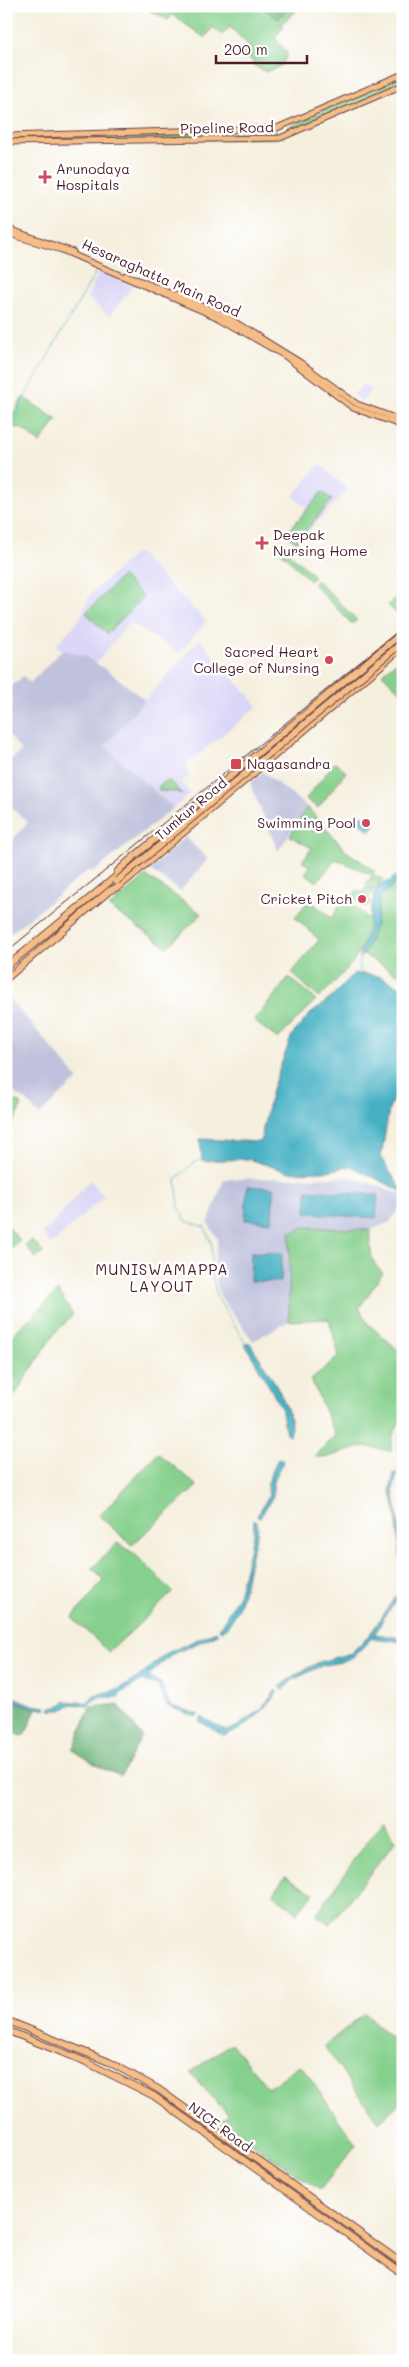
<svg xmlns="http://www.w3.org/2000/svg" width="409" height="2367" font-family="Mali,sans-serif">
  <rect width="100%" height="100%" fill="#fff"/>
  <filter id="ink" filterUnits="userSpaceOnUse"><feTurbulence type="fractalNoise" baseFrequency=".02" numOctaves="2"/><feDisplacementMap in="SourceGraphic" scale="10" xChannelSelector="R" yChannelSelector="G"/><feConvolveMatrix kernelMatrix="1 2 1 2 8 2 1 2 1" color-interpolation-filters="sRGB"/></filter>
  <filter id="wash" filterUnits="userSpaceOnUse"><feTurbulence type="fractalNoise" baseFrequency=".0096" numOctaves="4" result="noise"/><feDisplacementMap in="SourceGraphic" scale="20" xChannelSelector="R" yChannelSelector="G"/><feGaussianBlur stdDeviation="1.12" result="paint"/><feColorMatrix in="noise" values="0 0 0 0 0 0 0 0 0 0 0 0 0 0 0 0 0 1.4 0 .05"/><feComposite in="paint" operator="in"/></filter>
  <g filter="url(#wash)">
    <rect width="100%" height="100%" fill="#f5efde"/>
    <!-- built -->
    <g fill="#dad6f7">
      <path d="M100 271 133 286 109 316 87 297Z"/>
      <path d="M363 384 372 389 362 402 353 395Z"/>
      <path d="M320 464 348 490 295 544 285 534 307 508 293 496Z"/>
      <path d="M137 552 206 621 179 653 130 622 96 663 85 656 62 650 56 645 80 619 90 594Z"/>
      <path d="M199 639 258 706 186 765 189 776 181 782 190 794 173 808 105 746Z"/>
      <path d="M90 1180 104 1196 51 1245 43 1233 53 1224Z"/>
    </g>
    <!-- industrial -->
    <g fill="#c0c2dd">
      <path d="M62 650 85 656 111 673 145 700 105 746 173 808 95 871H87L6 937V847L28 822 6 803V764L21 751 6 731V692L23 676 30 683Z"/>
      <path d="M263 772 307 807 278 851 250 783Z"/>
      <path d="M185 837 208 859 180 891 150 870Z"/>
      <path d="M8 997 78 1079 39 1115 27 1101 6 1088V998Z"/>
      <path d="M352 1177 403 1195V1202L390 1222 371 1230 303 1227 296 1232H290L289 1321 253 1341 220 1296 213 1270 218 1239 208 1223 224 1179Z"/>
    </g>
    <!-- green -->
    <g fill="#86d08d" stroke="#68785c">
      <path d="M141 6H294L297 10 281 24 284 26 275 38 288 54 281 66 265 72 253 65V62L244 54 249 46 230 27 222 35 213 27 205 38 173 15 168 20Z"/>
      <path d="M403 76V84L289 133 288 127Z"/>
      <path d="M276 130 277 138 64 142 65 135H159Z"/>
      <path d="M23 397 57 420 40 443 21 428 6 426V411L15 412Z"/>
      <path d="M322 492 332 500 296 542 286 534Z"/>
      <path d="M279 547 284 548 314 576 310 581 280 551Z"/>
      <path d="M122 576 143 597 107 634 86 613Z"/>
      <path d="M317 580 357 620 352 624 313 584Z"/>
      <path d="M403 589V616L400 617 388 605Z"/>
      <path d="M396 662 403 668V694L382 674Z"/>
      <path d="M335 762 346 772 318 808 306 799Z"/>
      <path d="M170 781 183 795 176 792 159 791V786L164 782Z"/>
      <path d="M307 807 346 851 375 871 372 875 336 859 317 882 305 873 310 867 302 861 312 848 290 836Z"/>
      <path d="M373 875 383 879 374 890 366 883 370 878 373 880 371 878Z"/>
      <path d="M146 876 202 914 167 947 109 907Z"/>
      <path d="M403 877V977L364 955 376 924 380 897Z"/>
      <path d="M367 886 374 891 368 898 371 901 366 908 352 896 357 890 362 893Z"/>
      <path d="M345 898 370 920C365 956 343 973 319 998L292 973 319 940 295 917 309 900 332 918Z"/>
      <path d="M289 977 316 1000 278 1039 254 1021Z"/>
      <path d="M6 1095 22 1105 6 1138Z"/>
      <path d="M6 1224 20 1241 11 1249 6 1244Z"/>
      <path d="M303 1227 371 1230C371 1248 368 1261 383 1273L359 1308 368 1324 403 1354V1415L393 1435 391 1451 364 1446 325 1458 315 1456 335 1435 311 1379 339 1356 329 1319 289 1321 290 1232H296Z"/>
      <path d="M32 1240 43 1253 36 1258 25 1245Z"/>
      <path d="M58 1291 73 1315 54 1334 7 1407 6 1341Z"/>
      <path d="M158 1453 197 1486 132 1545 99 1516Z"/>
      <path d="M117 1543 135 1554 173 1592 109 1652 72 1618 104 1580 92 1568Z"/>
      <path d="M383 1819 396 1841 330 1924 316 1915Z"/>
      <path d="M285 1876 314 1893 297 1913 273 1894Z"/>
      <path d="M365 2013 403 2049V2100L379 2122 324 2046Z"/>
      <path d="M231 2043 268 2088 301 2065 356 2145 320 2190 220 2122 229 2115 190 2073Z"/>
    </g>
    <!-- forest -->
    <g fill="#6cb278" stroke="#5b6852">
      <path d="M261 6H290L278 19Z"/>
      <path d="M6 1699 36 1709 25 1735 21 1736 6 1728Z"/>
      <path d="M118 1704 142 1736 121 1776 101 1768 73 1750 90 1707Z"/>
    </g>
    <!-- water -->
    <g fill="#46b1c4" stroke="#486878">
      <path d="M362 815 375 825 370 831 357 821Z"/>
      <path d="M403 870V877L380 897 376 924 364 955 359 957 369 926 372 905 376 889 380 884 390 881Z"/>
      <path d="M354 973 379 976 403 988V1073L389 1110 381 1158 403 1192 351 1166 327 1171 289 1172 248 1159 202 1161 200 1139 260 1142 272 1089 292 1035 309 1015 331 998Z"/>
      <path d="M247 1186 274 1188 272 1222 245 1220Z"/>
      <path d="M307 1190 378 1195 376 1218 306 1213Z"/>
      <path d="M251 1252 282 1253 281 1282 250 1281Z"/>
      <path d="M250 1343C264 1366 297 1410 290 1436L286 1433 281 1407 245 1344Z"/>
      <path d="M278 1458 283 1461 282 1464 273 1482V1496L260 1518 257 1516 269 1495 267 1485Z"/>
      <path d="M394 1473 397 1474 393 1490 402 1541 403 1563H401L395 1507 390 1491Z"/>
      <path d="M254 1519 257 1521C259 1532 256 1537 253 1548 245 1577 245 1610 222 1632L219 1629 238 1596 253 1535Z"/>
      <path d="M401 1589 403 1594 386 1614 375 1634 403 1638V1642L372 1638 353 1657 341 1662 321 1666 293 1680 283 1690 280 1687 293 1676 319 1662 351 1653 368 1637Z"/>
      <path d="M216 1631 218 1634 173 1654 148 1676 161 1683 170 1705 199 1715 196 1717 167 1706 157 1685 141 1681 120 1694 119 1697 96 1698 88 1706 72 1704 62 1710H50L51 1707H56L66 1701 87 1703 94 1695 119 1689 137 1678 167 1653Z"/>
      <path d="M276 1690 278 1692C264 1710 247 1729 224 1736L199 1721 202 1717 226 1731 236 1727 261 1710Z"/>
      <path d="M6 1694 33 1705 47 1707 46 1710 31 1707 6 1697Z"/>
    </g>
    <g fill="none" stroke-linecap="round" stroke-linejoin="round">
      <!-- stream -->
      <g stroke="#46b1c4" stroke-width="1">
        <path d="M6 439 15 423 19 407 96 272"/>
        <path d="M361 972 359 962 361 955"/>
        <path d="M202 1159 195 1162 176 1179 179 1208 186 1221 205 1227 212 1245 211 1270 217 1297 247 1345"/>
        <path d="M275 1394 282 1411"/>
        <path d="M396 1475 401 1463C395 1449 398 1440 403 1426"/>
        <path d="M88 1704 101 1696"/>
      </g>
    </g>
  </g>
  <g filter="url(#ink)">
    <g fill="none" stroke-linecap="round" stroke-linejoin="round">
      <!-- major casing -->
      <g stroke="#643e46" stroke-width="7">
        <g id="major">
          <path d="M6 136 277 128 403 74"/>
          <path d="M6 142 280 138 403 85"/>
          <path d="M6 228 73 252"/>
          <path d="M6 233 62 250 219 318 285 356 353 408 403 426"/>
          <path d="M126 275 222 314 301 363 357 404 403 421"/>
        </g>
      </g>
      <!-- highway casing -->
      <g stroke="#643e46" stroke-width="8">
        <g id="highway">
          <path d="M116 877 118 871 130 860 403 632"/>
          <path d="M6 967 119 874"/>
          <path d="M6 979 109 891 120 886 403 647"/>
          <path d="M6 2020 109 2062 158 2089 403 2264"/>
          <path d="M6 2030 84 2061 154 2096 403 2274"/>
        </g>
      </g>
      <!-- major -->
      <use href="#major" stroke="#f6be87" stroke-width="5"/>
      <!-- highway -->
      <use href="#highway" stroke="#f6be87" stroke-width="6"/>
      <!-- rail -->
      <path stroke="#4a1f2b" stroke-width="1" d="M6 952 403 627"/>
      <!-- highway-bridge casing -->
      <g stroke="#643e46" stroke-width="8" stroke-linecap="butt">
        <path id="highway-bridge" d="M117 881 403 642"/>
      </g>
      <!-- highway-bridge -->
      <use href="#highway-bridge" stroke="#f6be87" stroke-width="6"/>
    </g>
  </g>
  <!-- markers -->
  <g fill="#d1495b" stroke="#fff" stroke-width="2">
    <path d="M42.5 169.5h5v5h5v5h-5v5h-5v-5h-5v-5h5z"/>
    <path d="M259.5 535.5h5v5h5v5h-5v5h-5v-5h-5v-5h5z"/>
    <circle cx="329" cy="660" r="5"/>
    <rect x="230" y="758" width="12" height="12" rx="2.5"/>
    <circle cx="366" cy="823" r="5"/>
    <circle cx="362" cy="899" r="5"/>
  </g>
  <g text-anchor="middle" stroke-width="5" stroke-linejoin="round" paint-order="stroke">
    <!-- street labels -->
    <g font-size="14" fill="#4a1f2b" stroke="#fff">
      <text transform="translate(227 128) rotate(-1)" y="5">Pipeline Road</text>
      <text transform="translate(161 278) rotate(24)" y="5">Hesaraghatta Main Road</text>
      <text transform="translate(191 809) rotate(-40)" y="5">Tumkur Road</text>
      <text transform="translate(220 2127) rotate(36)" y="5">NICE Road</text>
    </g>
    <!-- poi labels -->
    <g font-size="14" fill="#4a1f2b" stroke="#fff" text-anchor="start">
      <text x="56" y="174">Arunodaya<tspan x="56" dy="16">Hospitals</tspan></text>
      <text x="273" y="540">Deepak<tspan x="273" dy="16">Nursing Home</tspan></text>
      <text x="319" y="657" text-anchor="end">Sacred Heart<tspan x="319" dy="16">College of Nursing</tspan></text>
      <text x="247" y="769">Nagasandra</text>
      <text x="356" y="828" text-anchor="end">Swimming Pool</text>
      <text x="352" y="904" text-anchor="end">Cricket Pitch</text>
    </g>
    <!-- neighbourhood labels -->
    <g font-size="15" letter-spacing="1" fill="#4a1f2b" stroke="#fff">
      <text x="162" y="1275">MUNISWAMAPPA<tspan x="162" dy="17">LAYOUT</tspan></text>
    </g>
  </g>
  <!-- margin -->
  <rect width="409" height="2367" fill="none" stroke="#fff" stroke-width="25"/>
  <!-- scale -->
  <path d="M216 55v8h91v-8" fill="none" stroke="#4a1f2b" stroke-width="2.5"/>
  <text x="224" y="55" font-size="15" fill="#4a1f2b" stroke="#ffffff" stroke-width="4" paint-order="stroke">200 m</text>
</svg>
